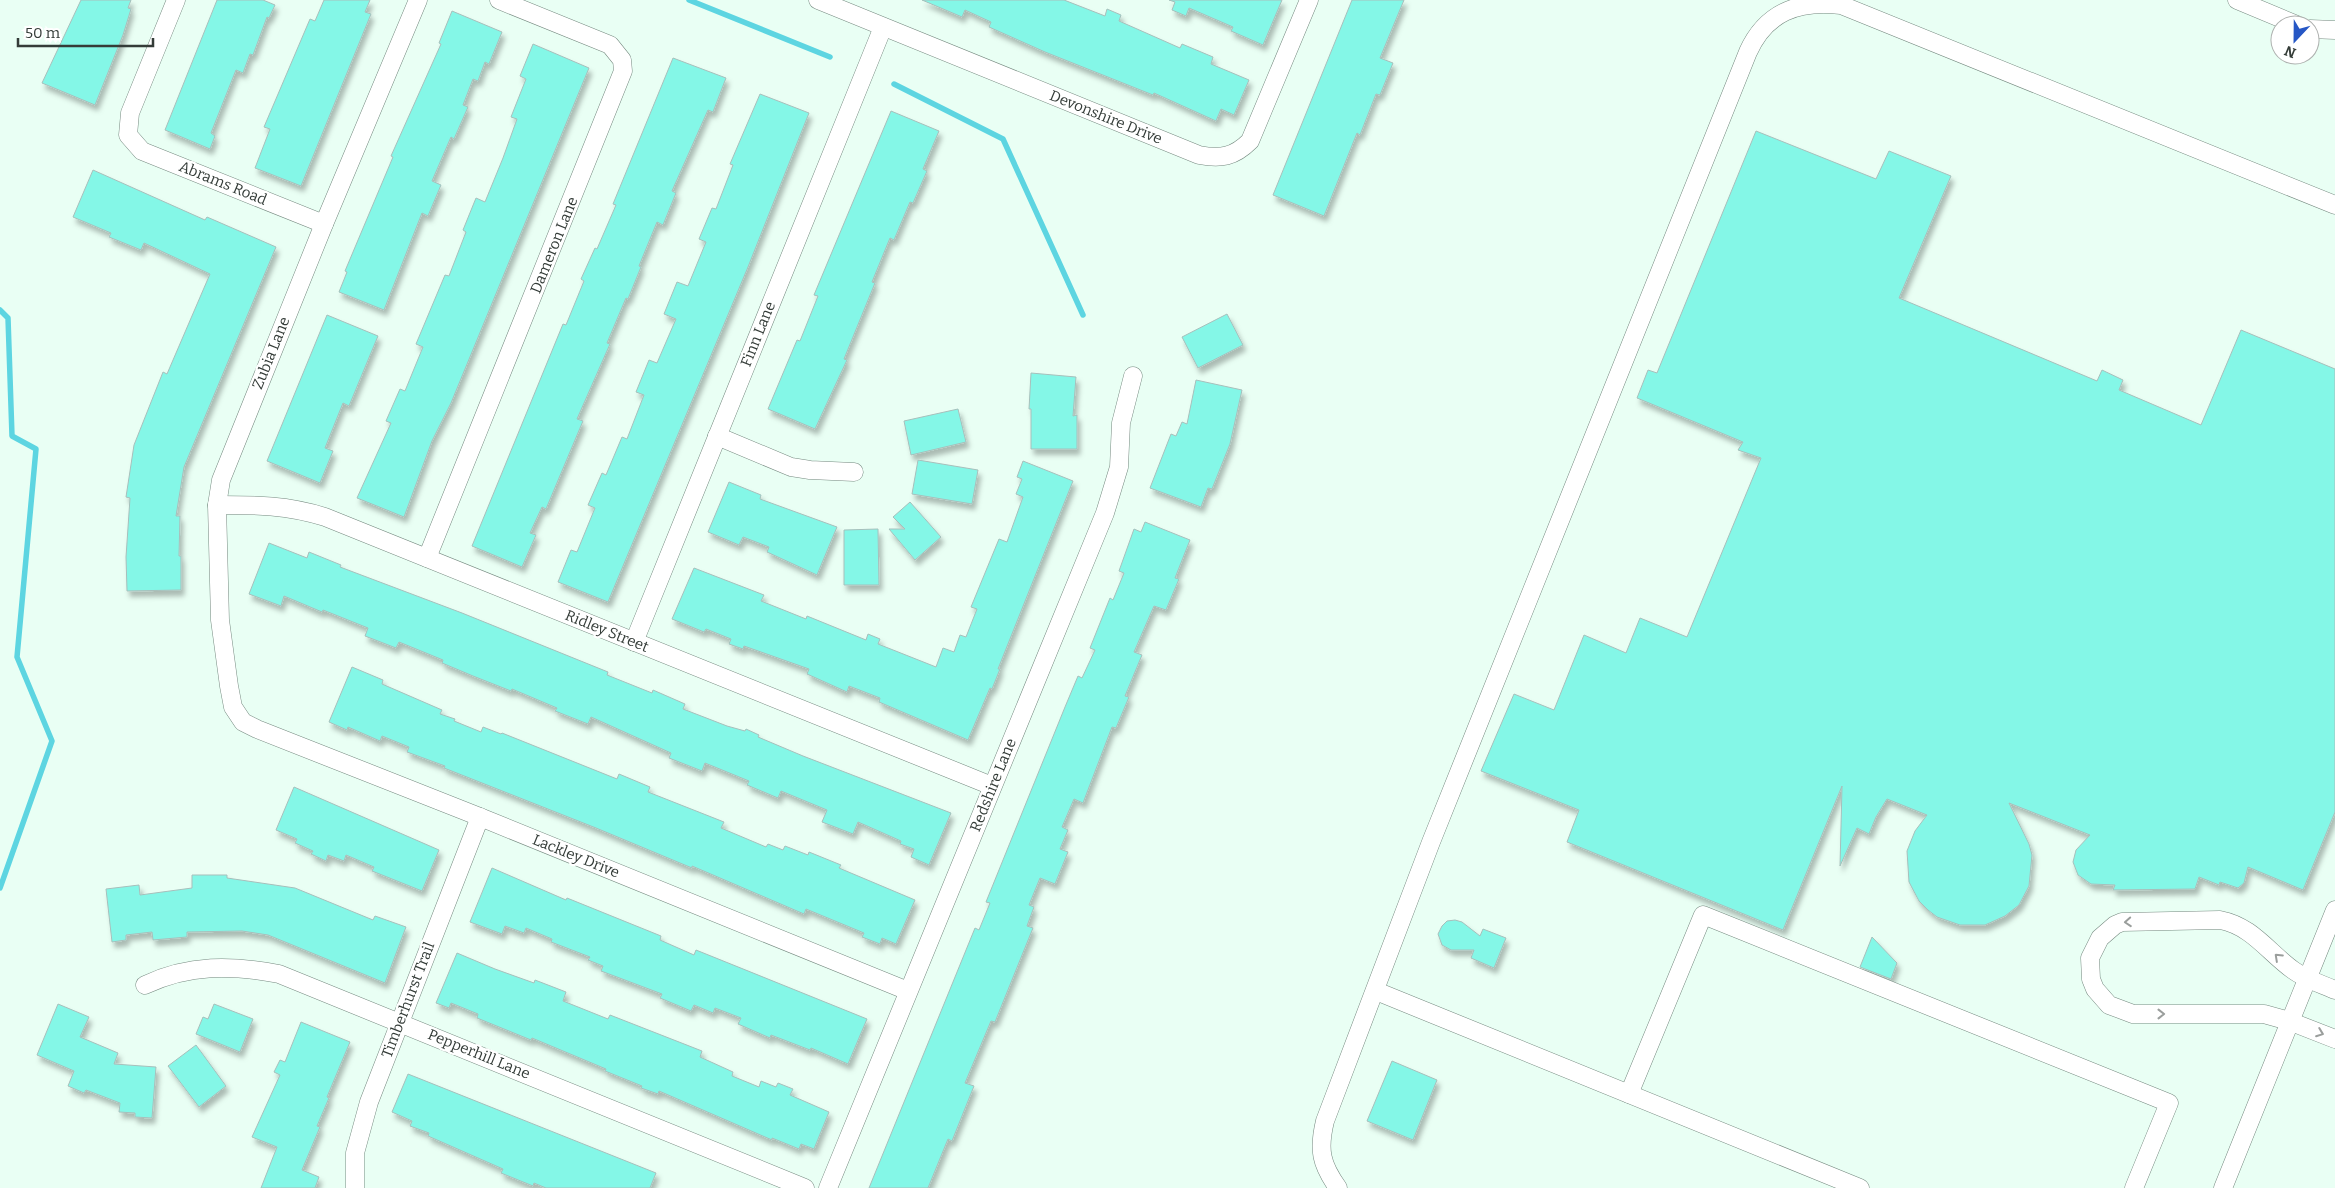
<svg xmlns="http://www.w3.org/2000/svg" width="2335" height="1188" font-family="Bitter,serif">
  <defs>
    <filter id="shadow"><feDropShadow dx="3" dy="5.5" stdDeviation="2.5" flood-color="#0004"/></filter>
  </defs>
  <rect width="100%" height="100%" fill="#e9fff4"/>
  <g fill="none" stroke-linecap="round" stroke-linejoin="round">
    <!-- stream -->
    <g stroke="#5dd5e1" stroke-width="5.5">
      <path d="M689 0 830 57"/>
      <path d="M894 84 1003 139 1083 315"/>
      <path d="M0 310 8 318 12 436 36 449 17 657 52 741 0 888"/>
    </g>
  </g>
  <!-- building -->
  <g fill="#84f7e7" stroke="#a7bfbb" filter="url(#shadow)">
    <path d="M81 0H131L128 8 131 9 123 35 95 105 42 83Z"/>
    <path d="M217 0H263L275 5 269 18 267 17 253 55 250 54 243 73 236 70 211 133 215 136 210 149 165 130Z"/>
    <path d="M324 0H370L365 12 371 14 301 186 255 168 270 129 264 127 310 19 315 21Z"/>
    <path d="M922 0H1064L1105 16 1107 9 1121 15 1119 21 1180 48 1182 44 1213 57 1211 64 1249 80 1234 115 1221 109 1216 121 1154 93 1153 95 1045 52 989 27 991 22 965 10 962 17Z"/>
    <path d="M1169 0H1282L1263 45 1231 31 1233 27 1189 8 1186 16 1172 10 1175 2Z"/>
    <path d="M1352 0H1404L1380 58 1393 63 1380 95 1376 94 1360 135 1357 133 1324 216 1273 195Z"/>
    <path d="M452 11 502 32 489 64 485 62 478 81 473 79 463 105 468 107 454 139 451 137 432 181 441 185 428 216 422 213 384 310 339 292 347 272 345 271 393 157 391 156 441 44 439 43Z"/>
    <path d="M533 44 589 68 451 403 432 441 404 517 357 498 391 423 386 421 400 389 405 391 423 347 416 344 445 275 449 276 466 232 463 230 476 198 485 202 503 158 517 119 511 117 526 79 520 76Z"/>
    <path d="M673 58 726 78 713 112 708 110 672 191 676 193 663 225 657 222 639 266 641 267 628 299 626 298 607 343 610 344 577 419 583 421 546 509 542 507 530 533 536 535 522 567 472 546 563 324 566 325 584 281 581 279 595 248 597 249 616 205 613 204Z"/>
    <path d="M760 94 809 113 748 267 608 602 558 582 571 550 577 552 595 508 588 505 602 473 606 475 622 437 627 439 644 395 636 392 649 360 657 363 676 319 664 314 677 282 688 286 706 242 699 239 712 208 716 209 733 165 730 164Z"/>
    <path d="M891 111 939 131 923 169 927 171 913 203 910 202 894 240 890 238 872 282 875 283 844 359 847 360 815 429 768 409 797 340 800 341 818 296 814 295Z"/>
    <path d="M1756 131 1876 179 1889 151 1951 176 1899 298 2097 381 2102 370 2123 380 2119 390 2201 425 2241 330 2335 369V812L2303 890 2248 867 2244 883 2238 888 2220 882 2219 885 2199 877 2195 889 2113 890 2115 885 2091 884 2078 875 2073 862 2076 850 2090 835 2009 803 2029 844 2032 855 2029 886 2019 905 2005 916 1985 925H1960L1937 917 1928 910 1919 901 1909 882 1907 851 1915 831 1927 815 1887 799 1876 817 1869 834 1857 828 1840 866 1842 786 1783 930 1567 842 1579 810 1481 771 1514 694 1554 710 1584 635 1626 653 1640 618 1687 637 1761 458 1738 450 1743 442 1637 398 1648 370 1657 373Z"/>
    <path d="M93 170 205 220 207 217 276 247 184 467 176 516H180L179 556H181V590L127 591 126 557 130 498 126 497 134 445 163 372 167 374 210 274 144 243 141 250 109 237 111 233 73 217Z"/>
    <path d="M1227 314 1243 345 1198 368 1182 337Z"/>
    <path d="M327 315 378 336 349 406 343 403 325 448 333 451 320 483 267 461Z"/>
    <path d="M1031 373 1076 377 1073 416 1077 415V449H1031V409H1029Z"/>
    <path d="M1196 380 1242 390 1230 444 1212 489 1208 488 1201 507 1150 488 1171 434 1176 436 1182 422 1187 424Z"/>
    <path d="M958 409 966 442 911 455 904 421Z"/>
    <path d="M918 460 978 470 972 504 912 494Z"/>
    <path d="M1023 461 1073 481 998 669H1000L992 689 990 688 968 740 879 702 880 698 849 686 847 692 807 674 809 669 744 646 743 649 729 644 731 639 706 629 704 632 672 619 694 568 764 595 761 601 806 619 807 616 866 640 868 634 880 639 878 644 936 667 943 648 954 652 960 635 966 637 977 609 971 607 999 539 1007 542 1023 497 1016 494 1022 479 1017 477Z"/>
    <path d="M729 482 761 495 760 499 837 527 817 575 767 552 769 547 743 537 739 545 708 532Z"/>
    <path d="M910 502 941 537 915 560 889 529H905L893 517Z"/>
    <path d="M1145 522 1190 540 1175 578 1179 579 1166 610 1154 606 1134 652 1142 655 1125 696 1129 697 1116 728 1112 727 1083 803 1074 799 1062 827 1068 830 1060 849 1068 852 1055 884 1040 878 1029 905 1034 907 1027 926 1033 928 995 1022 991 1021 965 1083 974 1086 952 1141 948 1139 928 1188H869L975 928 979 930 990 903 986 902 1065 707 1078 676 1082 678 1095 650 1090 648 1110 598 1113 600 1124 573 1119 571 1134 529 1141 532Z"/>
    <path d="M878 529 879 585H844V530Z"/>
    <path d="M269 543 307 558 309 552 341 565 340 567 462 613 608 672 607 675 652 693 653 690 685 704 683 709 727 726 745 731 746 729 759 735 758 737 803 756 951 813 929 865 911 857 914 849 900 844 901 841 858 822 853 834 822 822 827 810 781 791 778 798 747 785 749 781 705 763 702 771 669 758 671 753 591 717 588 724 555 711 557 708 512 689 511 691 473 676 442 663 443 660 399 642 396 648 365 636 368 628 323 610 322 612 284 596 281 606 249 594Z"/>
    <path d="M352 667 383 680 382 684 442 710 440 714 455 719 454 721 481 732 483 727 501 734 502 733 617 779 619 774 650 787 648 792 724 822 721 828 766 847 768 844 783 850 785 846 808 855 809 852 841 865 839 868 915 900 896 944 882 938 880 944 862 937 864 933 806 909 804 914 692 866V868L596 828 444 768 445 766 407 752 409 747 382 736 380 741 348 727 347 730 329 722Z"/>
    <path d="M294 787 439 850 422 891 372 871 374 867 346 855 344 861 328 855 326 861 311 854 313 851 295 843 297 839 276 830Z"/>
    <path d="M492 868 566 900 567 898 661 936 660 940 694 955 696 950 867 1019 848 1064 811 1048 810 1050 771 1035 770 1038 738 1024 741 1018 715 1008 713 1013 694 1005 691 1011 660 998 662 994 601 971 603 966 588 960 590 957 551 942 552 939 526 928 524 933 505 926 502 934 470 922Z"/>
    <path d="M192 875H227V878L295 888 373 920 375 916 406 927 385 983 268 935 242 931 187 932V937L153 940 152 932 126 935V940L112 942 106 889 139 885 140 895 192 888Z"/>
    <path d="M1455 920 1462 922 1480 936 1483 929 1506 938 1494 968 1471 958 1474 950H1451L1442 945 1438 934 1442 926 1447 921Z"/>
    <path d="M1872 937 1897 963 1891 979 1860 967Z"/>
    <path d="M457 953 495 969 534 983 535 980 566 992 563 1001 608 1019 610 1015 702 1051 700 1057 733 1072 732 1076 759 1087 761 1081 776 1087 778 1083 793 1089 790 1095 829 1112 814 1149 801 1144 799 1149 772 1138V1140L659 1091 658 1094 641 1088 642 1086 605 1071 606 1069 532 1038 531 1040 477 1018 478 1014 451 1003 449 1008 436 1003Z"/>
    <path d="M58 1004 89 1017 80 1037 118 1053 114 1064 156 1067 152 1118 135 1117V1113L119 1112 120 1103 86 1090 84 1093 68 1086 74 1071 37 1055Z"/>
    <path d="M214 1004 253 1019 240 1052 196 1034 203 1017 208 1019Z"/>
    <path d="M301 1022 350 1042 327 1097 329 1098 317 1126 320 1127 302 1170 319 1177 315 1188H261L277 1147 252 1137 280 1075 274 1072 280 1060 285 1062Z"/>
    <path d="M196 1045 226 1086 199 1107 168 1066Z"/>
    <path d="M1392 1061 1437 1080 1413 1140 1367 1121Z"/>
    <path d="M408 1074 656 1173 650 1188H546L534 1183 533 1186 501 1173 503 1169 428 1136 429 1133 410 1126 412 1121 392 1112Z"/>
  </g>
  <g fill="none" stroke-linecap="round" stroke-linejoin="round">
    <!-- minor casing -->
    <g stroke="#768a80" stroke-width="19">
      <g id="minor">
        <path d="M176 0 130 113 128 135 142 151 324 224"/>
        <path d="M418 0 324 224 221 480 217 505 220 620 229 686 233 707 243 722 257 729 480 817 908 991"/>
        <path d="M818 0 1199 155C1221 159 1234 157 1250 141L1309 0"/>
        <path d="M2237 0 2297 25"/>
        <path d="M2310 29 2335 30"/>
        <path d="M717 436 791 467 810 470 854 472"/>
        <path d="M217 505C256 505 287 505 325 517L992 786"/>
        <path d="M427 558 623 71 622 60 610 45 499 0"/>
        <path d="M634 642 883 27"/>
        <path d="M145 985C189 964 232 965 279 974L805 1188"/>
        <path d="M2335 990C2321 984 2305 979 2293 970 2268 952 2252 926 2220 920L2122 922 2115 925 2100 938 2090 958 2091 979 2095 989 2109 1005 2133 1014H2264L2289 1021 2335 1039"/>
        <path d="M1376 991 1860 1188"/>
        <path d="M1629 1094 1703 915 2169 1103 2134 1188"/>
        <path d="M355 1188V1153L369 1102 480 817"/>
        <path d="M828 1188 1105 513 1119 467 1121 423 1133 376"/>
        <path d="M1338 1188C1321 1164 1318 1150 1325 1121L1431 842 1748 52C1766 12 1798 0 1841 5L2335 205"/>
        <path d="M2223 1188 2335 910"/>
      </g>
    </g>
    <!-- minor -->
    <use href="#minor" stroke="#fff" stroke-width="18"/>
  </g>
  <!-- one-way arrows -->
  <defs><path id="oneway-chevron" d="M-2-3.5L2.5 0L-2 3.5" fill="none" stroke-width="1.6" stroke-linecap="round" stroke-linejoin="round" transform="scale(1.25)"/></defs>
  <g stroke="#9a9e9c">
    <use href="#oneway-chevron" transform="translate(2128 922) rotate(176)"/>
    <use href="#oneway-chevron" transform="translate(2278 957) rotate(-137)"/>
    <use href="#oneway-chevron" transform="translate(2161 1014)"/>
    <use href="#oneway-chevron" transform="translate(2320 1033) rotate(21)"/>
  </g>
  <g text-anchor="middle" stroke-width="4.5" stroke-linejoin="round" paint-order="stroke">
    <!-- street labels -->
    <g font-size="15" fill="#343c38" stroke="#fff">
      <text transform="translate(1106 117) rotate(22)" y="5">Devonshire Drive</text>
      <text transform="translate(223 183) rotate(22)" y="5">Abrams Road</text>
      <text transform="translate(554 245) rotate(-68)" y="5">Dameron Lane</text>
      <text transform="translate(758 334) rotate(-68)" y="5">Finn Lane</text>
      <text transform="translate(271 353) rotate(-68)" y="5">Zubia Lane</text>
      <text transform="translate(607 631) rotate(22)" y="5">Ridley Street</text>
      <text transform="translate(993 785) rotate(-68)" y="5">Redshire Lane</text>
      <text transform="translate(576 856) rotate(22)" y="5">Lackley Drive</text>
      <text transform="translate(408 1000) rotate(-69)" y="5">Timberhurst Trail</text>
      <text transform="translate(479 1054) rotate(22)" y="5">Pepperhill Lane</text>
    </g>
  </g>
  <!-- north arrow -->
  <g transform="translate(2295 40) rotate(202)"><circle r="24" fill="#ffffff" stroke="#aeb1af"/>
  <path d="M0-4L9 19L0 12L-9 19Z" fill="#2657c5"/>
  <text y="-8" font-size="14" font-weight="bold" text-anchor="middle" fill="#343c38">N</text>
  </g>
  <!-- scale -->
  <path d="M18 38v8h135v-8" fill="none" stroke="#343c38" stroke-width="2.5"/>
  <text x="25" y="38" font-size="15" fill="#343c38" stroke="#ffffff" stroke-width="4" paint-order="stroke">50 m</text>
</svg>
